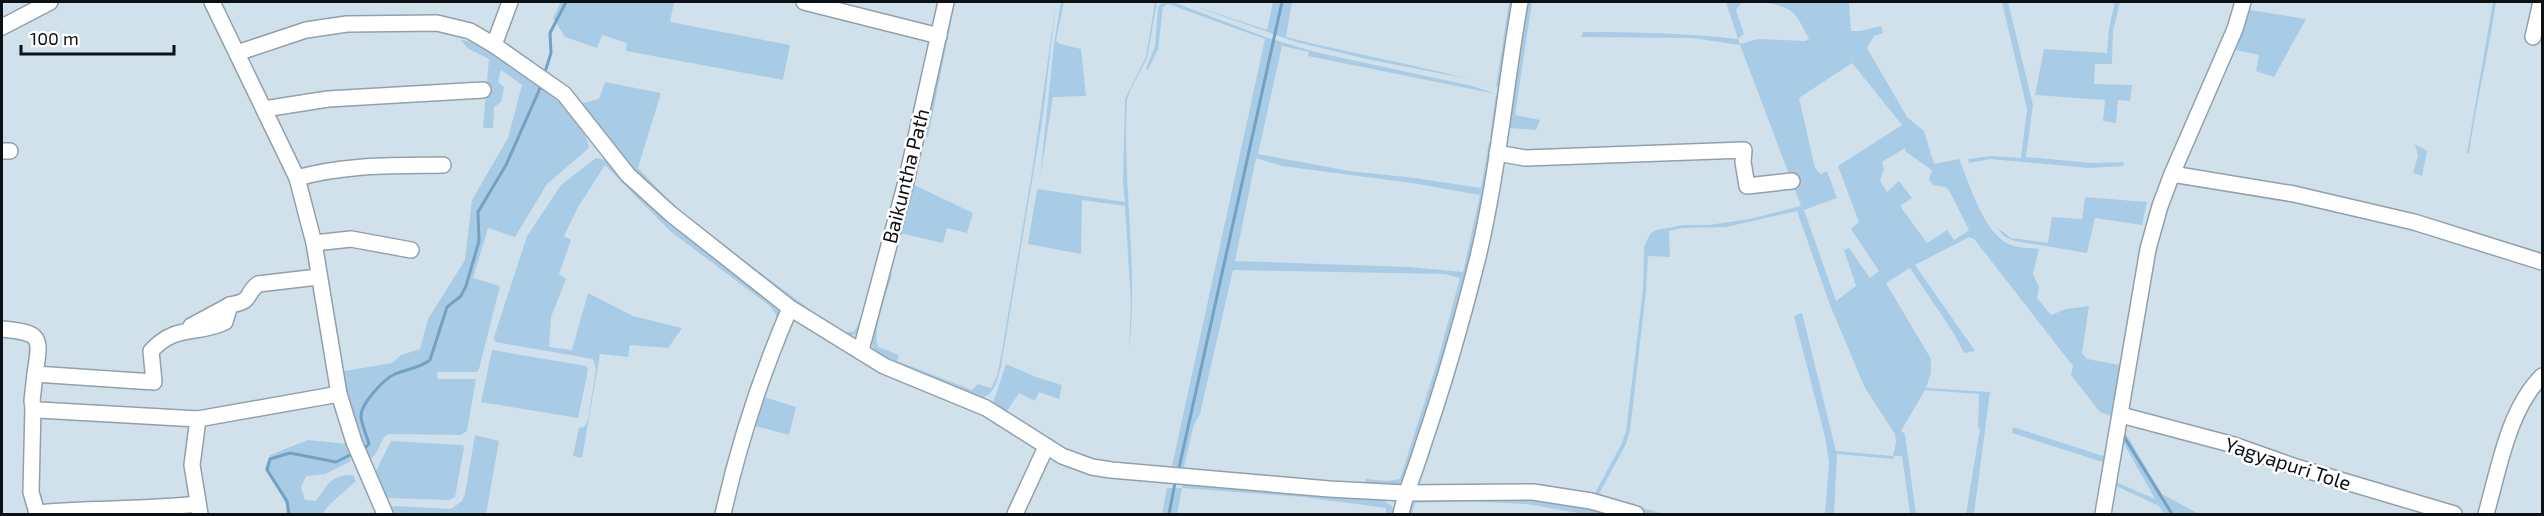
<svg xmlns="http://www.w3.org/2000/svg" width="2544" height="516" font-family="'Exo 2',sans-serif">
  <rect width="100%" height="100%" fill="#d1e1ec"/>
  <!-- green -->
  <g fill="#a8cce5" fill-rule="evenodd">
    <path d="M561 2H674L670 22 790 45 783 80 626 51 627 43 602 35 597 48 565 37 553 18Z"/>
    <path d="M951 2H955L928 137 923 136Z"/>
    <path d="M1056 2 1043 115 1001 366C997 380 995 398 977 398 957 390 876 364 872 345 867 328 884 291 889 274H892C887 293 872 330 878 347L899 355 897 361 972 390 978 384 991 388 997 376 1002 351 1033 166Z"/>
    <path d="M1061 2H1064L1056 41 1060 44 1081 49 1086 96 1053 97 1040 177 1054 44Z"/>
    <path d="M1155 2H1157L1147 58 1131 89 1127 100C1122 184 1139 267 1129 350L1131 303 1125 206 1082 200 1081 254 1028 244 1037 189 1125 202 1123 183 1125 99 1146 57Z"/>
    <path d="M1162 2H1173L1265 37 1315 52 1472 86 1496 94 1498 96 1493 137H1490L1496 94 1308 56 1309 52 1282 46 1258 154 1349 171 1415 178 1481 188 1489 142 1492 145V155L1459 309 1405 476 1398 485 1365 484 1366 479 1388 481 1400 479 1437 363 1460 278 1445 274 1233 270 1200 414 1194 424 1184 467 1172 466 1265 39 1168 4 1163 7 1158 49 1148 70 1146 69 1155 46 1158 8ZM1256 158 1282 166 1412 183 1480 195 1463 272 1409 267 1235 261Z"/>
    <path d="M1182 2 1267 30 1273 2H1292L1286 37C1356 55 1427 66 1496 87L1509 2H1515L1501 86 1497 87 1464 78 1367 59 1296 42Z"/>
    <path d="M1525 2H1532L1515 115 1540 120 1536 130 1509 128Z"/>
    <path d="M1726 2H1752L1741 3 1736 10 1744 34 1738 39 1740 44 1758 39 1805 41 1809 39C1795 11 1793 7 1762 2H1849L1851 31H1860L1881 26 1883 33 1874 36 1867 48 1907 117 1924 131 1934 164 1959 159C1970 184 1983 234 2011 245 2020 248 2030 248 2039 249L2033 274 2039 287 2037 298 2051 315 2066 309 2089 306 2082 353 2087 359 2125 366 2114 417 2100 412 2071 375 2073 366 1974 239 1969 237 1915 265 1975 351 1964 353 1953 332 1910 268 1886 283 1931 359V373L1926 388 1990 392 1974 514H1966L1980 428 1978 427 1979 394 1925 390 1901 431 1905 434 1916 514H1910L1902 456H1894L1893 459 1837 454 1834 514H1825L1829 464 1826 441 1794 316 1802 313 1836 451 1893 456 1896 443 1895 434 1865 388 1830 305 1797 211 1726 227 1681 228 1669 231 1670 257 1648 256 1646 291 1630 431 1626 444 1599 494 1663 514H1646L1627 508 1475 487 1476 484H1543L1595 493 1622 443 1626 431 1643 290 1644 247 1650 234 1656 230 1684 225H1709L1750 219 1801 206 1740 45 1692 38 1581 37 1583 32C1635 32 1686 33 1738 39ZM1852 63 1902 125 1838 166 1859 222 1851 229 1879 271 1870 278 1849 248 1844 250 1856 286 1836 301 1804 210 1837 198 1827 171 1821 174 1815 168 1799 98ZM1905 148 1906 152 1932 170 1929 179 1933 185 1946 187 1950 192 1969 230 1954 240 1947 230 1927 243 1900 206 1912 198 1899 181 1887 192 1880 181 1884 169 1882 162Z"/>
    <path d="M2002 2H2008L2033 105 2026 157 2092 163 2124 162 2123 166 2089 168 1990 159 1969 163 1968 159 1991 156 2021 158 2027 109Z"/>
    <path d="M2115 2H2120L2113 31 2112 64H2095L2094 84 2132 85 2130 101 2118 100 2116 123 2103 121 2105 100 2035 95 2044 49 2107 53 2109 28Z"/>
    <path d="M2493 2H2496C2489 52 2476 102 2469 153H2467Z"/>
    <path d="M2250 10 2306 19 2274 77 2256 71 2259 55 2236 50Z"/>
    <path d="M933 38 896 205 858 333 847 337 799 308 649 190 575 100 583 103 599 99 605 82 661 93 638 168 681 213 821 318 845 332H853L858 326 870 288Z"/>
    <path d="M461 40C493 41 587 114 589 148L547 184 515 237 488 228 473 278 500 286 479 369 477 372H437L438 379H476L467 431 461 435 388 434C379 440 380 453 370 459L366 457 339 372 392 363 401 355 420 349 428 319 465 260 472 200 508 138 522 85 501 70 498 82 504 87 501 102 494 107 493 128H483L489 59 467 48Z"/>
    <path d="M2415 144 2427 151 2422 176 2413 173 2418 156Z"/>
    <path d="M596 158 607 160 782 309 719 514H714L734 438 776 320V315L770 306 670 231 605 165 577 209 564 236 571 240 559 274 566 279 551 317 549 347 572 350 588 293 633 316 682 328 668 348 630 345 628 357 600 354 582 458 573 456 579 428 584 427 588 420 596 369 593 359 495 342 494 337 527 236 561 185Z"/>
    <path d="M912 184 973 213 967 233 947 228 943 243 900 233Z"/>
    <path d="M2085 197 2147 202 2142 225 2095 218 2087 253 2015 241 2005 237 1996 227 2011 238 2048 243 2052 217 2082 219Z"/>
    <path d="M492 350 586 366 588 370 578 418 481 402Z"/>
    <path d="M1006 364 1036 377 1062 385 1059 399 1039 392 1035 401 1019 393 1005 414 992 406Z"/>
    <path d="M764 397 796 407 789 435 755 426Z"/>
    <path d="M2013 427 2103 456 2109 435 2106 463 2012 433Z"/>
    <path d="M2123 429 2162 494 2199 514H2164L2159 506 2116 486 2110 514ZM2123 444H2124L2155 499 2116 482Z"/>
    <path d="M475 435 499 441 486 514H392L391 507 396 506 451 509 462 501 465 494Z"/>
    <path d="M308 440 347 444 351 461 325 474 306 476 301 487 305 500 316 501C328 485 331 474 353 475L356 481 331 503 322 514H286V504L265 468 270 455Z"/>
    <path d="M391 441 463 445 464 448 455 497 449 500 386 498 375 473Z"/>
    <path d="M1183 483 1380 498 1392 506 1395 514 1386 513V508L1303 497 1182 488 1177 514H1162L1167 488H1182Z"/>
    <path d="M1417 498H1544L1618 514H1584L1527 504 1468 501 1415 503 1412 514H1408L1412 502Z"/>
  </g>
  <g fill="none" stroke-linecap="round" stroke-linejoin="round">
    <!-- stream -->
    <g stroke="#74a1c1" stroke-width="3">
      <path d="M546 69 551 53 550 33 566 2"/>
      <path d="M2123 435 2172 514"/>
      <path d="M365 448 369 444C367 436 362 426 361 417 360 404 384 379 395 374 407 369 420 368 430 360L447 307 461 296 466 286 479 241 478 212 506 165 541 86"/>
      <path d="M1179 468 1282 2"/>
      <path d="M289 514 287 501 267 470 270 459 290 453 336 462 352 454"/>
      <path d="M1169 514 1175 483"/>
    </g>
    <!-- minor casing -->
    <g stroke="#91a0ab" stroke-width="18">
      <g id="minor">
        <path d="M212 2 297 178 314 243 339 394 354 442 385 514"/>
        <path d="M804 2 939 36"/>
        <path d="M2 27 50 2"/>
        <path d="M2533 37 2541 2"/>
        <path d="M494 45 510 2"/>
        <path d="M237 53 306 30 347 24 437 23 470 31 494 45 564 94 628 175 671 214 790 308 884 366 986 408 1062 456 1092 467 1111 470 1329 489 1405 493 1533 492 1591 501 1636 514"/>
        <path d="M264 109 328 99 483 90"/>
        <path d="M2 151H10"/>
        <path d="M1497 153 1525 158 1744 150 1743 162 1747 186 1792 181"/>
        <path d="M2172 174 2294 194 2414 222 2542 262"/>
        <path d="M297 178C345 164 394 166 443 165"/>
        <path d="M314 243 351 239 411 250"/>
        <path d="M191 326 230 305"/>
        <path d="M2 329C42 333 41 336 35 374L154 382 151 351C177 323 196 336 225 322L230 305C254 301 244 295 258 284L318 277"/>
        <path d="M861 350 906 182 946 2"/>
        <path d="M35 374 32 401 33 407 39 410 198 419"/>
        <path d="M33 407 31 492 37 513C91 508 144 510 198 504"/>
        <path d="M2121 415 2234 445 2296 467 2454 514"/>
        <path d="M200 514 192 465 198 419 339 394"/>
        <path d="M723 514C739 443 761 375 790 308"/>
        <path d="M1015 514 1046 447"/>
        <path d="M1401 514C1406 490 1416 469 1423 445 1444 384 1462 321 1478 257 1498 173 1505 87 1520 2"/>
        <path d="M2103 514 2148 249 2160 206 2172 174 2235 29 2243 2"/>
        <path d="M2486 514C2499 469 2508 410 2542 376"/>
      </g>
    </g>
    <!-- minor -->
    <use href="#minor" stroke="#fff" stroke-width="15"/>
  </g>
  <g text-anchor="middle" stroke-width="5" stroke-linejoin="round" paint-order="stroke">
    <!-- street labels -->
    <g font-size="20" fill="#0c1115" stroke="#fff">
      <text transform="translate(906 176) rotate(-76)" y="7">Baikuntha Path</text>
      <text transform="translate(2288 464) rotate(18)" y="7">Yagyapuri Tole</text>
    </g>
  </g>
  <!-- border -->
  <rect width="2544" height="516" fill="none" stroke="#0c1115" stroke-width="6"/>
  <!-- scale -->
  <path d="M21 45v9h153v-9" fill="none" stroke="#0c1115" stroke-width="3"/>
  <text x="30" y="45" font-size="18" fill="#0c1115" stroke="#ffffff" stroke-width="4.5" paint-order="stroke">100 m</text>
</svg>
